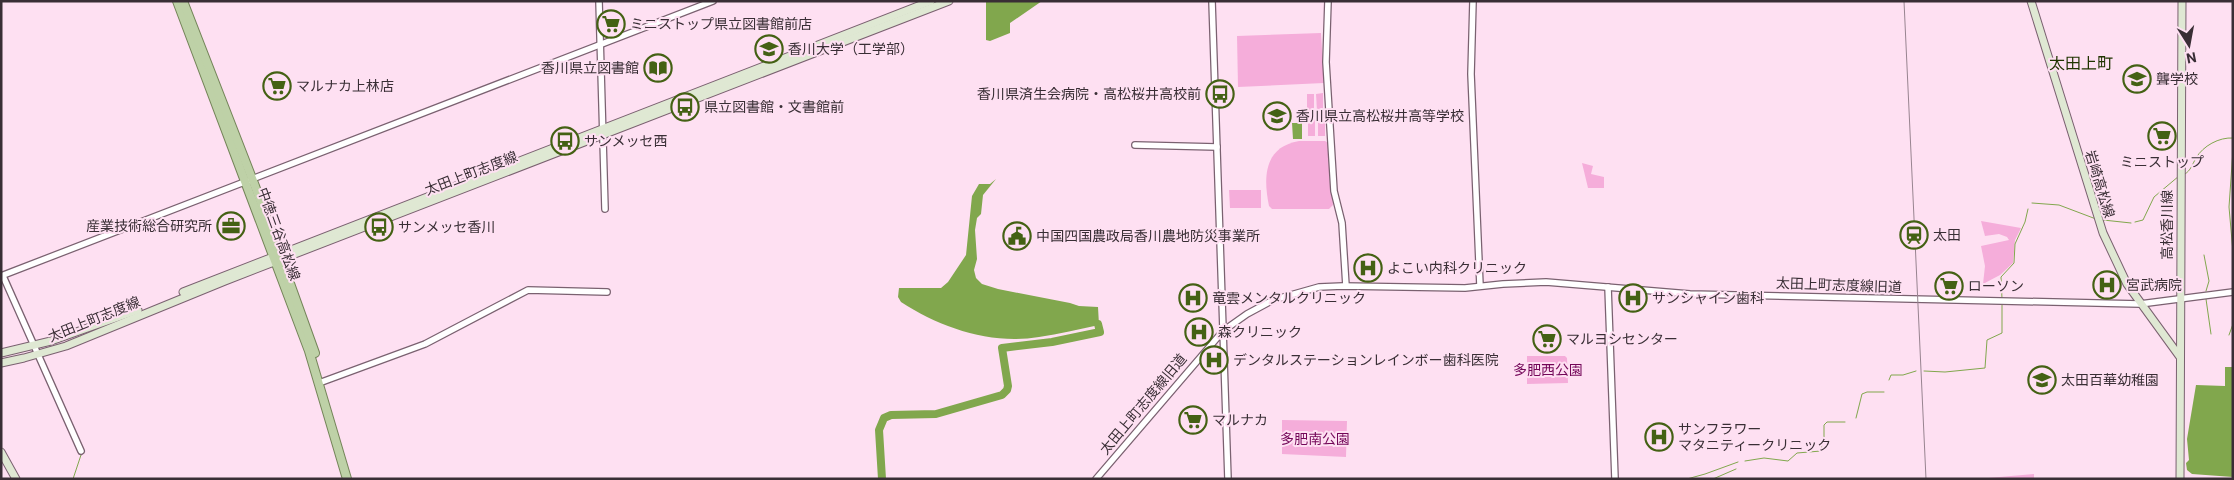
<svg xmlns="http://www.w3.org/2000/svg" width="2234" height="480" font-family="Roboto,'Noto Sans JP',sans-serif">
  <rect width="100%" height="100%" fill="#fee0f2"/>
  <!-- green -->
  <g fill="#f5adda">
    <path d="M1321 33 1324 83 1238 87 1237 36Z"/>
    <path d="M1323 93V110L1317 111 1316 94Z"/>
    <rect x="1307" y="94" width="7" height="17"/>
    <rect x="1308" y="119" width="7" height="17"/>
    <rect x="1318" y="119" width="7" height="17"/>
    <path d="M1299 141H1325L1330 144 1333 205 1329 209H1272L1269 206C1263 177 1264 147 1299 141Z"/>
    <path d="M1582 163 1593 166 1591 174 1604 177V188H1588Z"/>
    <path d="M1229 190H1261V208H1230Z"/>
    <path d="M1981 221 2021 228 2015 240 2013 263 2000 275 1983 284 1985 266 1981 246 2009 240 2007 237 1999 234 1985 236Z"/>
    <path d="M1527 356H1565L1567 358 1568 383 1527 384Z"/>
    <path d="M1282 420 1347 421 1346 457 1282 454Z"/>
    <path d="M2034 474V479H1988V478Z"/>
  </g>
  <!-- water -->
  <g fill="#81a74d">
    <path d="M986 1H1042L1010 23V33L990 41 986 40Z"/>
    <path d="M1292 123H1302V139H1293Z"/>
    <path d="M996 179 983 195 981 214 977 218 975 230 977 259 974 270 976 278 982 284 998 289 1070 303 1079 306 1098 307 1099 325C1079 329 1059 334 1039 337 991 345 941 328 901 302L898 297 899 288H941L948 282 966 255 972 196 979 184H990Z"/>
    <path d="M2225 367H2233V477L2192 474 2187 470 2186 463 2189 460 2187 439 2196 385 2225 386Z"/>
  </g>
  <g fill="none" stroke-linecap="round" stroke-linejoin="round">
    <!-- stream -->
    <g stroke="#81a74d" stroke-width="1">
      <path d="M2233 150 2229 207 2233 252"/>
      <path d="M2185 174C2191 170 2192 165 2196 158 2203 146 2219 137 2233 138"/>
      <path d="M2032 203 2059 205 2096 219"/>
      <path d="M2103 220 2131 223"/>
      <path d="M2135 222 2143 220 2154 197 2179 176"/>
      <path d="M2204 255 2209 281 2206 291"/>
      <path d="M2002 299 2001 277 2014 263 2015 244 2025 222 2028 209"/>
      <path d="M2206 299 2211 334"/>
      <path d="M2229 335 2233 324"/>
      <path d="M1924 371 1945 372 1985 368 1987 340 2002 333V303"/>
      <path d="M1889 380 1891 375H1903L1916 371"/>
      <path d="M1856 418 1862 394 1867 392H1884"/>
      <path d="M1824 437V425L1827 422H1845"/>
      <path d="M1745 461 1764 458 1788 461 1797 453 1821 451 1822 444"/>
      <path d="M73 479 81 455"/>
      <path d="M1687 479 1705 474 1738 462"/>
      <path d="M1713 479 1736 469"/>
    </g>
    <!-- river -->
    <path stroke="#81a74d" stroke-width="8" d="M882 479 879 430 884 418 891 415 936 414 1002 395 1007 390 1008 386 1002 348 1052 342 1100 332 1098 324"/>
    <!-- tertiary casing -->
    <g stroke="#7a6170" stroke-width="8">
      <g id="tertiary">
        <path d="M599 1 605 209"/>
        <path d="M1212 1 1228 479"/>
        <path d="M1328 1 1326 62 1334 191 1342 223 1346 286"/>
        <path d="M1473 1 1471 74 1480 286"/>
        <path d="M1135 145 1217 147"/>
        <path d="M1 276 713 1"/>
        <path d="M3 276 81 451"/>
        <path d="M1608 287 1615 479"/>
        <path d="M319 383 425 344 528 290 607 292"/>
        <path d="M1096 479 1223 331 1247 314 1273 300 1319 287 1343 286 1465 288 1503 284 1546 282 1690 294 2140 304 2233 292"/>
      </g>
    </g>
    <!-- secondary casing -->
    <g stroke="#7a6170" stroke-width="9">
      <g id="secondary">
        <path d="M2031 1 2103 233 2127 284 2180 357"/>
        <path d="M183 292 931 1"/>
        <path d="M1 353 51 341 138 310"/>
        <path d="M1 363 24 358 66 346 225 281 949 1"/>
        <path d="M1 452 16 479"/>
        <path d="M2180 479 2182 1"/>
      </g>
    </g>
    <!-- primary casing -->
    <g stroke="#748459" stroke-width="10">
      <g id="primary">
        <path d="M177 1 309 351 347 479"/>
        <path d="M183 1 255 186 315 353"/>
      </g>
    </g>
    <!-- tertiary -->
    <use href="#tertiary" stroke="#fff" stroke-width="5.5"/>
    <!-- secondary -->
    <use href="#secondary" stroke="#dfe8d3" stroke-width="7"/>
    <!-- primary -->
    <use href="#primary" stroke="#bed1a7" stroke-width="8"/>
    <!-- rail -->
    <path stroke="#988490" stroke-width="1" d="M1904 1 1926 479"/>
  </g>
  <!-- icons -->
  <defs>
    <g id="supermarket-ring" transform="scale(1.4375)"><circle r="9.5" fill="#fee0f2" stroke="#446114" stroke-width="1.5"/><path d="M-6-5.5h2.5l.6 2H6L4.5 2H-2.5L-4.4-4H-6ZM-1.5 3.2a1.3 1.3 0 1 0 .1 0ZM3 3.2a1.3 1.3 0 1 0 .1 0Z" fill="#446114"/></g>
    <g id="university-ring" transform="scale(1.4375)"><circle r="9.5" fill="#fee0f2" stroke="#446114" stroke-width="1.5"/><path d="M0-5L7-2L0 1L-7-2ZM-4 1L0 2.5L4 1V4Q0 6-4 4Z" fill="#446114"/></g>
    <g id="library-ring" transform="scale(1.4375)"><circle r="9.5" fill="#fee0f2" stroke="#446114" stroke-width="1.5"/><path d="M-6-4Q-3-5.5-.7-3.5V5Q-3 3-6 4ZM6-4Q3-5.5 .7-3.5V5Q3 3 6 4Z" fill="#446114"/></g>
    <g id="school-ring" transform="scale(1.4375)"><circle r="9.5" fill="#fee0f2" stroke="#446114" stroke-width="1.5"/><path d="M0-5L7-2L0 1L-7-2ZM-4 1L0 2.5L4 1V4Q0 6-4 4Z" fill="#446114"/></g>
    <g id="bus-ring" transform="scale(1.4375)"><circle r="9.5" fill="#fee0f2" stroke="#446114" stroke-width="1.5"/><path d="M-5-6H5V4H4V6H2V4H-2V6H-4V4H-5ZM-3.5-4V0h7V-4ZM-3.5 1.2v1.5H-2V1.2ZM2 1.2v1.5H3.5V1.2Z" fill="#446114"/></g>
    <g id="office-ring" transform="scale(1.4375)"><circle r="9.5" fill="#fee0f2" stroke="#446114" stroke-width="1.5"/><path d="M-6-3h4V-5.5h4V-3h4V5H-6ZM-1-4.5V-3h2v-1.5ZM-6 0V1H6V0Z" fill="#446114"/></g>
    <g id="station-ring" transform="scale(1.4375)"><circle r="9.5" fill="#fee0f2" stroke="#446114" stroke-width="1.5"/><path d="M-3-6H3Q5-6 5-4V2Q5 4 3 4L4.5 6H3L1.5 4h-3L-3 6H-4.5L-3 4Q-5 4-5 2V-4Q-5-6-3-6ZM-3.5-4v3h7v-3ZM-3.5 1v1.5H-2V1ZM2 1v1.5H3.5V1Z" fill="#446114"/></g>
    <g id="civic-ring" transform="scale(1.4375)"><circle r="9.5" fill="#fee0f2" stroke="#446114" stroke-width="1.5"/><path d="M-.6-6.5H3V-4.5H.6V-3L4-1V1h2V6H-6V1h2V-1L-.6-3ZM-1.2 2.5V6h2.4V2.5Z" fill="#446114"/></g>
    <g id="hospital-ring" transform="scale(1.4375)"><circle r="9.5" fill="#fee0f2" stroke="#446114" stroke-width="1.5"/><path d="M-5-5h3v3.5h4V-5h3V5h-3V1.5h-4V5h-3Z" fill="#446114"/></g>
  </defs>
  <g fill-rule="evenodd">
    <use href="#supermarket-ring" x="611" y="24"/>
    <use href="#university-ring" x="769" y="49"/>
    <use href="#library-ring" x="658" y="68"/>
    <use href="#school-ring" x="2137" y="79"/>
    <use href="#supermarket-ring" x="277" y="86"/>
    <use href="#bus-ring" x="1220" y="94"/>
    <use href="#bus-ring" x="685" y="107"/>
    <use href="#school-ring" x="1277" y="116"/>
    <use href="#supermarket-ring" x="2162" y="136"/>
    <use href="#bus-ring" x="565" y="141"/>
    <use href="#office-ring" x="231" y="226"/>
    <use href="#bus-ring" x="379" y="227"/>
    <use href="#station-ring" x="1914" y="235"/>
    <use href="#civic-ring" x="1017" y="236"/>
    <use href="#hospital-ring" x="1368" y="268"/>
    <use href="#hospital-ring" x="2107" y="285"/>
    <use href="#supermarket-ring" x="1949" y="286"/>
    <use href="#hospital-ring" x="1193" y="298"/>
    <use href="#hospital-ring" x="1633" y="298"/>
    <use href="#hospital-ring" x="1199" y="332"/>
    <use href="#supermarket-ring" x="1547" y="339"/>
    <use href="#hospital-ring" x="1214" y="360"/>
    <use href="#school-ring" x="2042" y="380"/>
    <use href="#supermarket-ring" x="1193" y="420"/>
    <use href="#hospital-ring" x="1659" y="437"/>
  </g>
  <g text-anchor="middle" stroke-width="4" stroke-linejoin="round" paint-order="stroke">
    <!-- poi labels -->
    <g font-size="14" fill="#392e35" stroke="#fee0f2" text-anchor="start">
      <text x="630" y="29">ミニストップ県立図書館前店</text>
      <text x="788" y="54">香川大学（工学部）</text>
      <text x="639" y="73" text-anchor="end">香川県立図書館</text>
      <text x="2156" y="84">聾学校</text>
      <text x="296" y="91">マルナカ上林店</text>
      <text x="1201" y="99" text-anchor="end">香川県済生会病院・高松桜井高校前</text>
      <text x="704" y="112">県立図書館・文書館前</text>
      <text x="1296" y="121">香川県立高松桜井高等学校</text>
      <text x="584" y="146">サンメッセ西</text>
      <text x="2162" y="167" text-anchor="middle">ミニストップ</text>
      <text x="212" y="231" text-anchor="end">産業技術総合研究所</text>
      <text x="398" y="232">サンメッセ香川</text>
      <text x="1933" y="240">太田</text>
      <text x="1036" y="241">中国四国農政局香川農地防災事業所</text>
      <text x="1387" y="273">よこい内科クリニック</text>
      <text x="2126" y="290">宮武病院</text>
      <text x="1968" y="291">ローソン</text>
      <text x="1212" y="303">竜雲メンタルクリニック</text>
      <text x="1652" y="303">サンシャイン歯科</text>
      <text x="1218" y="337">森クリニック</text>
      <text x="1566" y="344">マルヨシセンター</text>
      <text x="1233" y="365">デンタルステーションレインボー歯科医院</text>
      <text x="2061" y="385">太田百華幼稚園</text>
      <text x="1212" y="425">マルナカ</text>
      <text x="1678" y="434">サンフラワー<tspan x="1678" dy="16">マタニティークリニック</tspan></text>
    </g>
    <!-- street labels -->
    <g font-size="14" fill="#392e35" stroke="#fee0f2">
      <text transform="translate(471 173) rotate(-21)" y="5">太田上町志度線</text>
      <text transform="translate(2100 184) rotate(73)" y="5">岩崎高松線</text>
      <text transform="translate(2167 225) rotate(-90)" y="5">高松香川線</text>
      <text transform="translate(279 234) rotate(70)" y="5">中徳三谷高松線</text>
      <text transform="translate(1839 285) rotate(2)" y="5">太田上町志度線旧道</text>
      <text transform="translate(94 319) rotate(-22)" y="5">太田上町志度線</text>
      <text transform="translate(1143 404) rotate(-50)" y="5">太田上町志度線旧道</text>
    </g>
    <!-- park labels -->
    <g font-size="14" fill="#730658" stroke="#fee0f2">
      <text x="1548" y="375">多肥西公園</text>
      <text x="1315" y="444">多肥南公園</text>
    </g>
    <!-- quarter labels -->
    <g font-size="16" fill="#203400" stroke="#fee0f2">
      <text x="2081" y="69">太田上町</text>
    </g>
  </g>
  <!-- border -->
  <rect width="2234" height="480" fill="none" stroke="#392e35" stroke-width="5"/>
  <!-- north arrow -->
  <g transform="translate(2189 45) rotate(169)" stroke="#fee0f2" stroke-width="4" paint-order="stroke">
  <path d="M0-4L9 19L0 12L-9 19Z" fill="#392e35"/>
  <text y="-8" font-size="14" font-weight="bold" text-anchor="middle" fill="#392e35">N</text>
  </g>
</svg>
